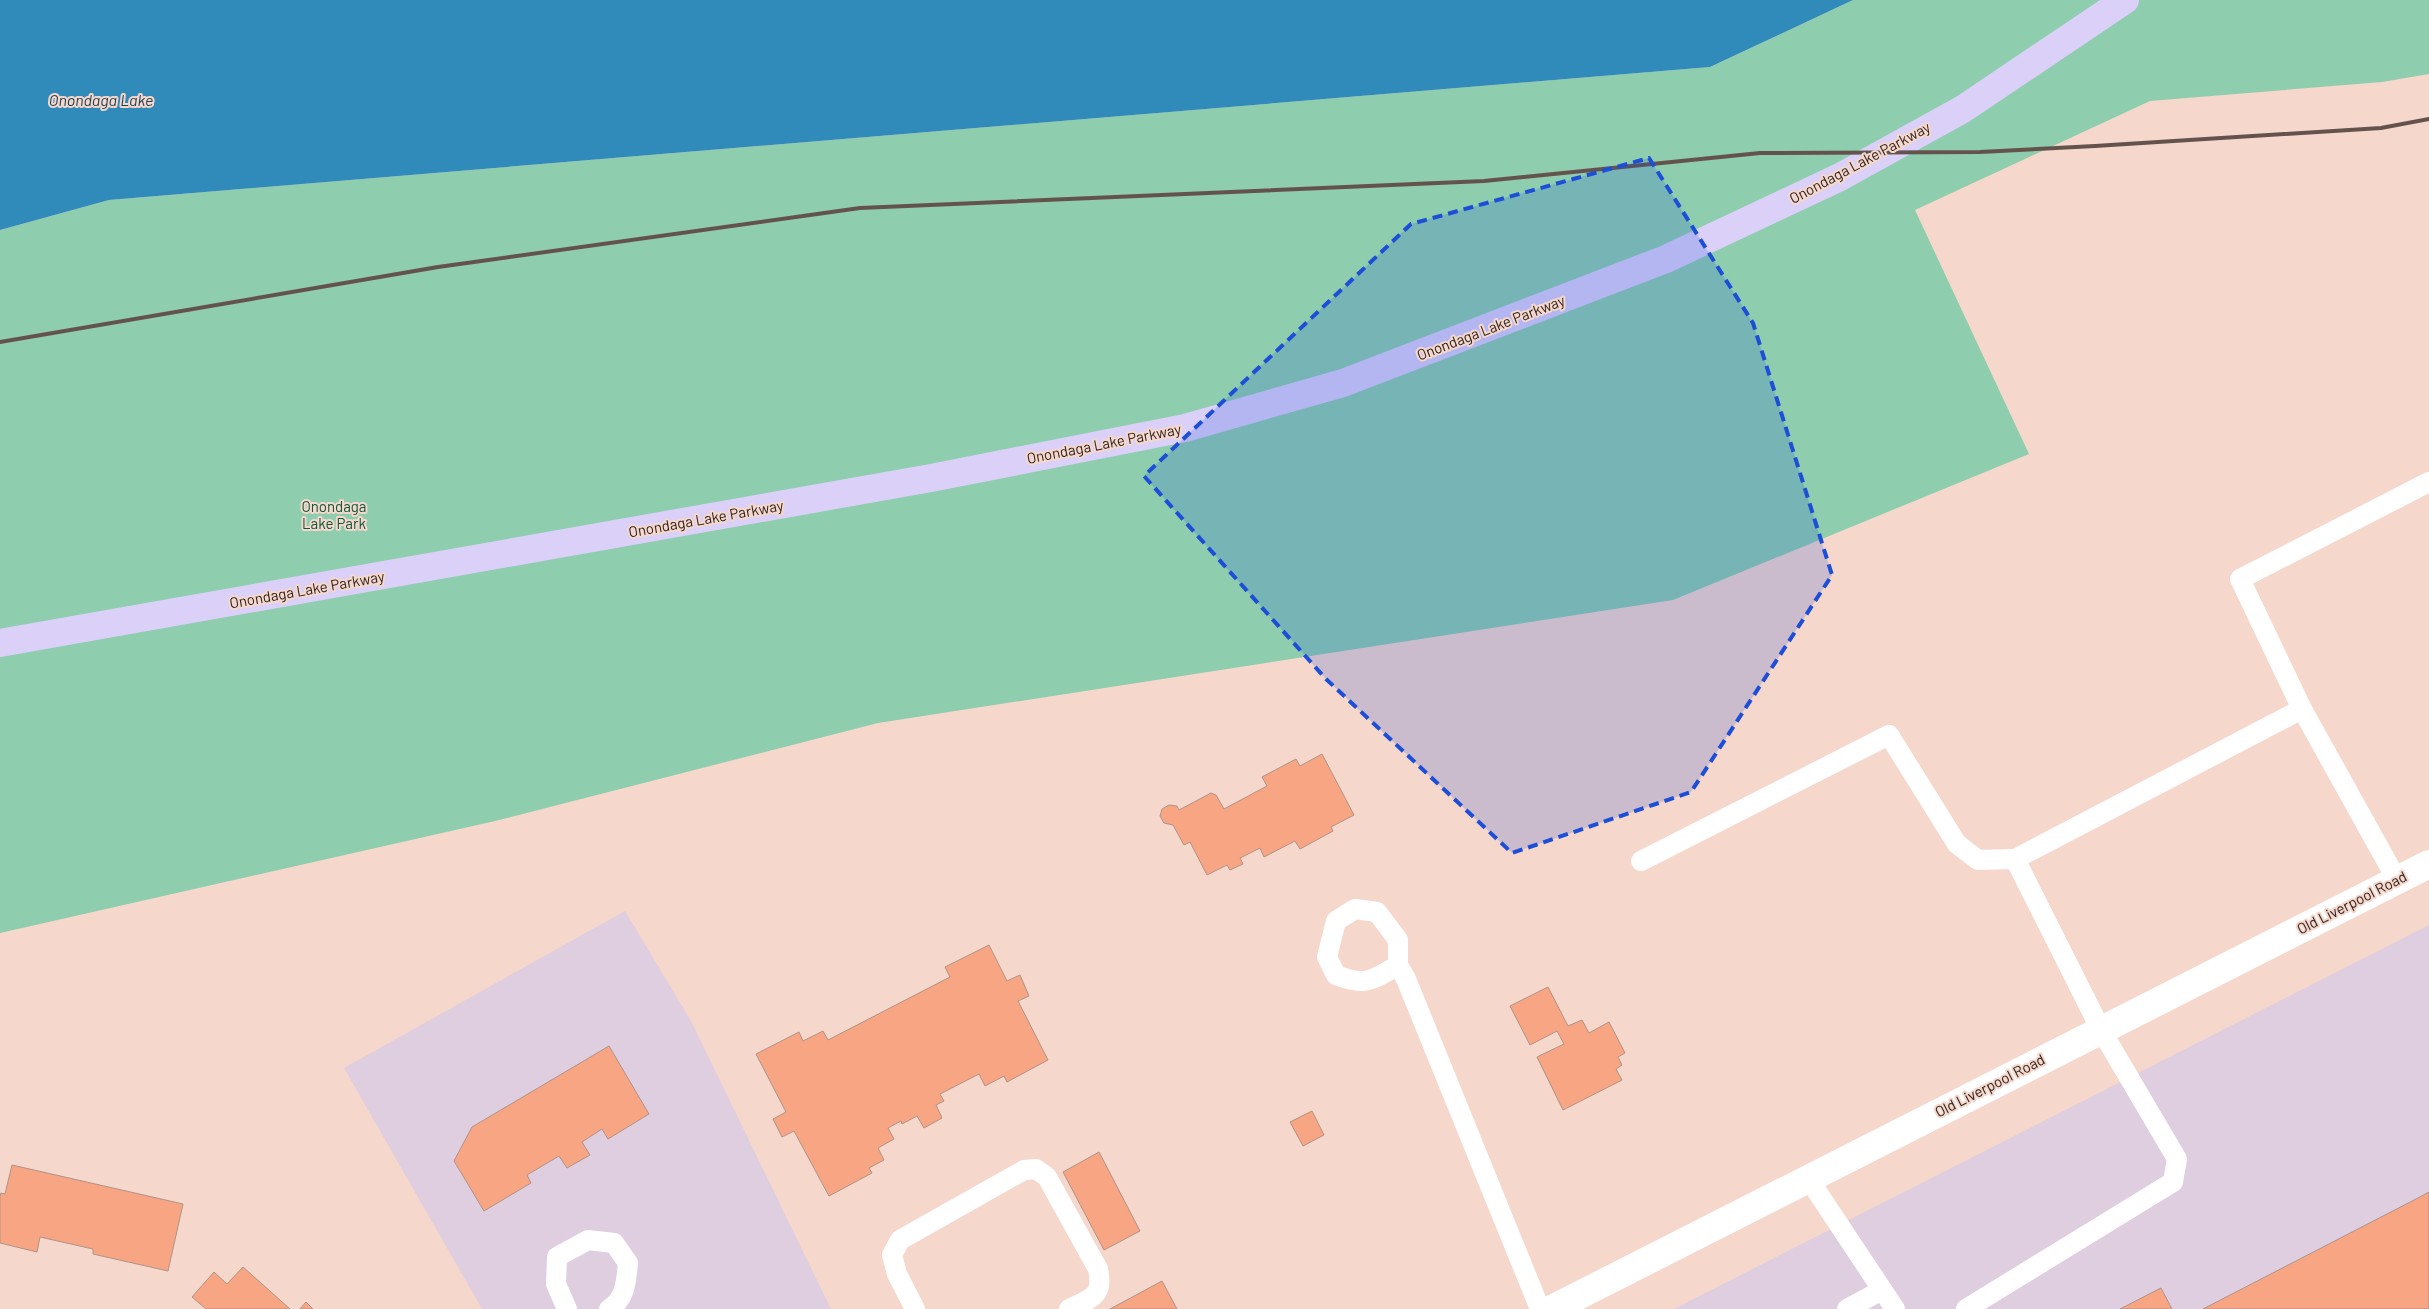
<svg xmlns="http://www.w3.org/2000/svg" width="2429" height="1309" font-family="Barlow,sans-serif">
  <rect width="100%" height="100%" fill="#f5d7cb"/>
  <!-- commercial -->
  <g fill="#dfcedf">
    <path d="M625 911 691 1021 831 1309H482L344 1068Z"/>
    <path d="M2429 925V1309H1674Z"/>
  </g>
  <!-- green -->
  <path fill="#8ecdae" d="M1853 0H2429V74L2382 82 2150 101 1915 210 2029 454 1673 600 878 723 495 821 0 933V230L109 200 1710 67Z"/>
  <!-- water -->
  <path fill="#308bba" d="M0 0H1853L1710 67 109 200 0 230Z"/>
  <!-- building -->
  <g fill="#f8a583" stroke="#af9388">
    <path d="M1322 754 1354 815 1331 827 1333 831 1300 849 1295 841 1264 857 1260 848 1240 858 1243 864 1230 870 1227 865 1207 875 1190 842 1184 845 1173 825 1164 823 1160 816 1162 809 1169 805 1177 806 1179 810 1211 793 1216 795 1224 809 1267 786 1262 777 1296 759 1300 766Z"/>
    <path d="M989 945 1007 981 1020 975 1029 996 1018 1001 1048 1060 1007 1082 1004 1076 985 1086 979 1074 940 1094 944 1101 936 1105 942 1118 924 1128 917 1116 902 1124 901 1121 888 1128 894 1139 878 1148 884 1160 869 1168 872 1173 829 1196 794 1131 782 1137 773 1119 786 1112 756 1054 799 1032 803 1041 823 1031 828 1040 950 977 945 967Z"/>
    <path d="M1548 987 1568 1026 1582 1020 1589 1033 1609 1022 1625 1053 1618 1057 1622 1065 1616 1069 1622 1080 1563 1110 1537 1057 1564 1044 1557 1031 1530 1045 1510 1006Z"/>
    <path d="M609 1046 649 1114 608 1139 602 1129 582 1142 590 1155 567 1168 559 1156 527 1175 531 1183 484 1211 454 1161 472 1127Z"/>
    <path d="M1312 1111 1324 1135 1303 1146 1290 1122Z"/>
    <path d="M1099 1152 1140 1231 1104 1250 1063 1172Z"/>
    <path d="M12 1165 183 1204 168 1271 93 1254V1249L40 1237 37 1252 0 1243V1196L1 1193 5 1194Z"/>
    <path d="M2429 1192V1309H2203L2416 1199Z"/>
    <path d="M243 1267 290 1309H206L192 1297 214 1272 227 1284Z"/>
    <path d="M1162 1281 1177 1309H1110Z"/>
    <path d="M2161 1288 2172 1309H2120Z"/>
    <path d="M306 1302 313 1309H300Z"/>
  </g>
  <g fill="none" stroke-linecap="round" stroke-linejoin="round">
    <!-- lane -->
    <g stroke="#fff" stroke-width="20">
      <path d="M1641 861 1889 735 1957 844 1978 860 2015 859"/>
      <path d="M2397 880 2302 709 2240 579 2429 482"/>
      <path d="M1398 965C1373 980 1365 987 1336 975L1327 957 1336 921 1355 909 1377 912 1398 940V965L1406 979 1540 1309"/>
      <path d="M1808 1178 1895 1309"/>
      <path d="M567 1309 556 1284 557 1257 588 1240 614 1243 628 1263C626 1281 626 1299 609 1309"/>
      <path d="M915 1309 897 1274 892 1255 900 1240 1024 1170 1036 1169 1047 1177 1098 1269C1104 1296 1092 1298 1069 1309"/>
      <path d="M1847 1309 1882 1290"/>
      <path d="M1966 1309 2173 1182 2177 1159 2101 1030 2015 859 2302 709"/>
    </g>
    <!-- secondary -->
    <path stroke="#fff" stroke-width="28" d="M1552 1309 2429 864"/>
    <!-- primary -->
    <path stroke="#dad0f8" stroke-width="28" d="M0 643 931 478 1185 428 1343 383 1666 259 1840 177 1963 109 2125 0"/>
    <!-- rail -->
    <path stroke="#64534d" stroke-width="4" d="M0 342 438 267 860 208 1484 181 1760 153 1980 152 2095 146 2381 128 2429 119"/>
  </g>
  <!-- marked area -->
  <path fill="#1d4ed8" fill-opacity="0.2" stroke="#1d4ed8" stroke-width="4" stroke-dasharray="10 6" stroke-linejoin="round" d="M1649 158 1753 323 1832 575 1691 792 1512 853 1326 679 1144 476 1411 224Z"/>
  <g text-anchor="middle" stroke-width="4" stroke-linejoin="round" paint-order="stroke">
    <!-- street labels -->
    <g font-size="15" fill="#2f231f" stroke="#f5d7cb">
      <text transform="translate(1860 163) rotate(-28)" y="5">Onondaga Lake Parkway</text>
      <text transform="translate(1491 328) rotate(-21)" y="5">Onondaga Lake Parkway</text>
      <text transform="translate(1104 444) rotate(-11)" y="5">Onondaga Lake Parkway</text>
      <text transform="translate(706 519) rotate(-10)" y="5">Onondaga Lake Parkway</text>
      <text transform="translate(307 590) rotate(-10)" y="5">Onondaga Lake Parkway</text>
      <text transform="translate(2352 903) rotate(-27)" y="5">Old Liverpool Road</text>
      <text transform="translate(1990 1086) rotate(-27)" y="5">Old Liverpool Road</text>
    </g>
    <!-- park labels -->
    <g font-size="15" fill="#0b573b" stroke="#f5d7cb">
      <text x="334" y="512">Onondaga<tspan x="334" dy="17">Lake Park</tspan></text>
    </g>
    <!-- water labels -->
    <g font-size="16" font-style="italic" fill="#1a3f54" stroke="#f5d7cb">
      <text x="101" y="106">Onondaga Lake</text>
    </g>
  </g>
</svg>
